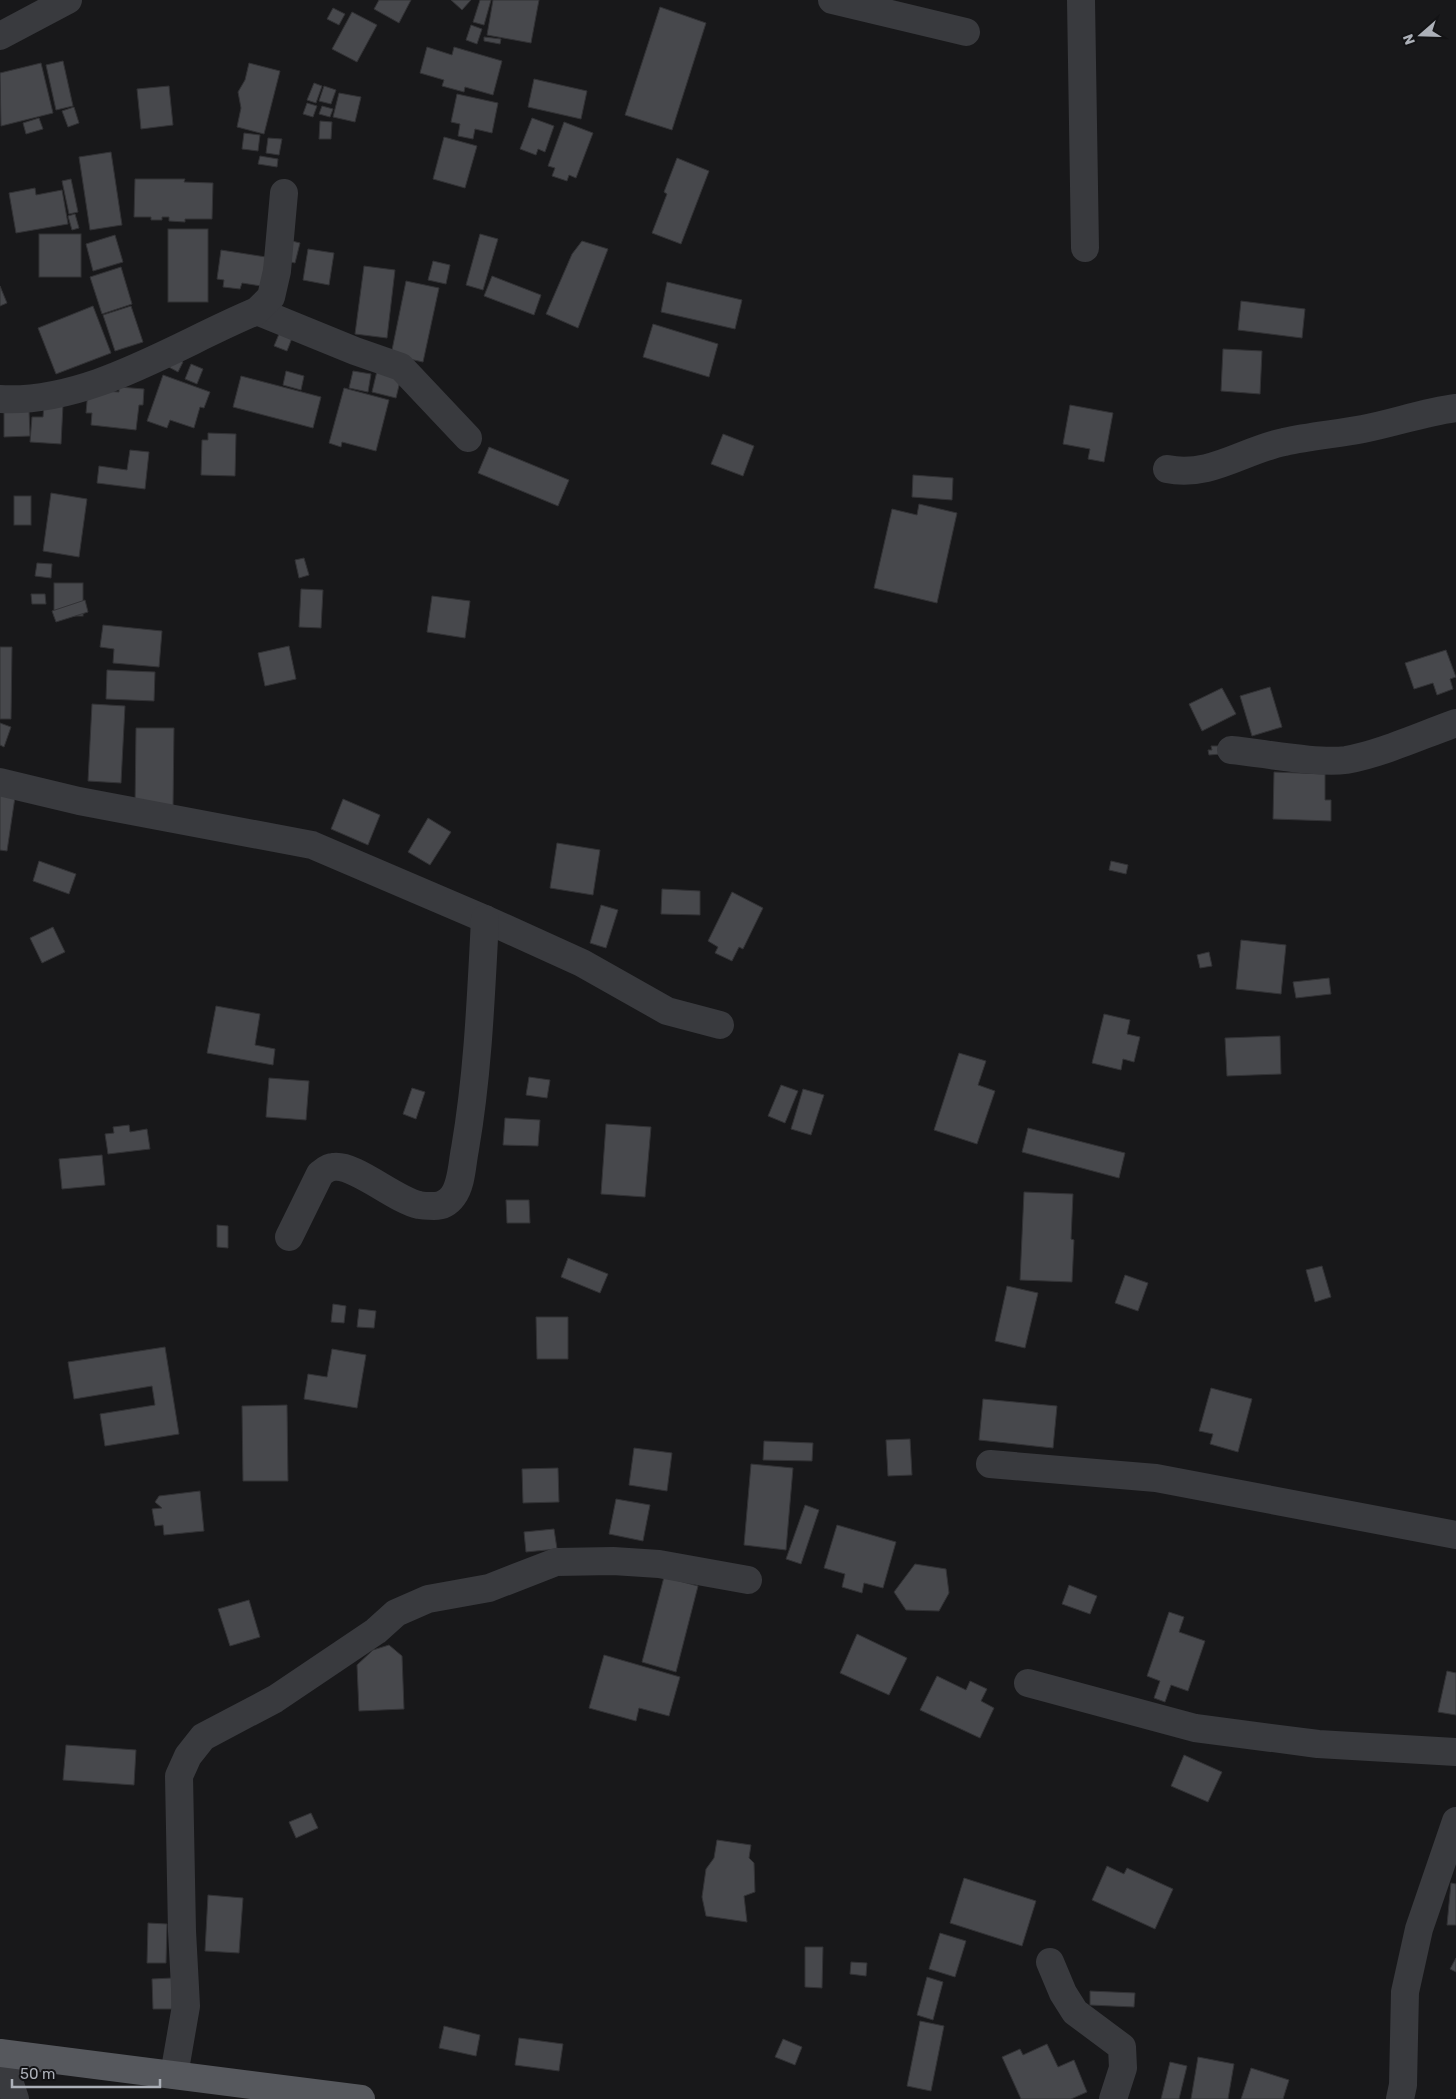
<svg xmlns="http://www.w3.org/2000/svg" width="1456" height="2099" font-family="Rubik,sans-serif">
  <rect width="100%" height="100%" fill="#18181a"/>
  <!-- building -->
  <g fill="#47484c" stroke="#323235">
    <path d="M379 0H411L399 23 374 9Z"/>
    <path d="M451 0H471L462 10Z"/>
    <path d="M480 0H491L484 25 473 22Z"/>
    <path d="M493 0H539L531 43 487 35Z"/>
    <path d="M660 7 706 23 672 130 625 115Z"/>
    <path d="M333 8 345 14 339 25 327 19Z"/>
    <path d="M352 12 377 25 357 62 332 49Z"/>
    <path d="M471 25 482 29 477 44 466 40Z"/>
    <path d="M484 37 501 39 500 44 484 41Z"/>
    <path d="M427 47 452 55 454 47 502 61 493 95 465 87 464 92 442 86 444 80 420 73Z"/>
    <path d="M63 61 73 106 56 110 46 65Z"/>
    <path d="M41 63 53 113 1 126 0 73Z"/>
    <path d="M249 63 280 71 264 134 237 127 241 108 238 92 245 80Z"/>
    <path d="M534 79 587 91 581 119 528 107Z"/>
    <path d="M314 83 322 86 316 103 307 100Z"/>
    <path d="M169 86 173 125 141 129 137 89Z"/>
    <path d="M324 86 336 90 331 104 319 101Z"/>
    <path d="M339 93 361 97 355 122 333 117Z"/>
    <path d="M457 94 498 103 492 133 475 129 473 139 458 136 460 124 451 122Z"/>
    <path d="M307 103 317 106 313 117 303 114Z"/>
    <path d="M322 106 333 109 330 117 319 114Z"/>
    <path d="M74 107 79 123 68 127 62 111Z"/>
    <path d="M39 118 43 129 26 134 23 123Z"/>
    <path d="M532 118 554 126 545 152 538 149 536 155 520 149Z"/>
    <path d="M320 121 332 122 331 139H319Z"/>
    <path d="M564 122 593 133 576 178 569 175 567 181 552 176 555 168 548 166Z"/>
    <path d="M244 133 260 135 258 151 242 149Z"/>
    <path d="M444 137 477 146 465 188 433 179Z"/>
    <path d="M268 138 282 139 279 155 266 153Z"/>
    <path d="M111 152 122 225 90 230 79 157Z"/>
    <path d="M260 156 278 159 277 167 258 164Z"/>
    <path d="M677 158 709 171 681 244 652 233 667 194 664 192Z"/>
    <path d="M71 179 78 212 69 214 62 181Z"/>
    <path d="M135 179H185L184 182 213 183 212 219H185V222L169 221V217H162V220H151V217H134Z"/>
    <path d="M35 188 36 195 62 190 68 224 16 233 9 193Z"/>
    <path d="M75 214 79 228 72 230 68 216Z"/>
    <rect x="168" y="229" width="40" height="73"/>
    <rect x="39" y="234" width="42" height="43"/>
    <path d="M480 234 498 239 483 290 466 285Z"/>
    <path d="M115 235 123 262 93 271 86 244Z"/>
    <path d="M292 241 300 243 295 263 287 261Z"/>
    <path d="M582 241 608 249 578 328 546 314 572 254Z"/>
    <path d="M308 249 334 253 329 285 303 280Z"/>
    <path d="M221 250 266 257 261 286 242 283 240 289 223 287 224 280 217 279Z"/>
    <path d="M433 261 450 265 446 284 428 280Z"/>
    <path d="M364 266 395 270 387 338 355 334Z"/>
    <path d="M121 267 132 304 102 314 90 277Z"/>
    <path d="M492 276 541 295 534 315 484 296Z"/>
    <path d="M406 281 439 288 423 362 391 355Z"/>
    <path d="M667 282 742 300 735 329 661 312Z"/>
    <path d="M0 286 7 303 0 306Z"/>
    <path d="M1241 301 1305 309 1302 338 1238 330Z"/>
    <path d="M93 306 111 353 56 374 38 328Z"/>
    <path d="M131 306 143 342 115 351 103 315Z"/>
    <path d="M653 324 718 344 709 377 643 357Z"/>
    <path d="M279 334 292 338 287 351 274 346Z"/>
    <path d="M1223 349 1262 351 1260 394 1221 391Z"/>
    <path d="M169 355 183 362 178 372 165 365Z"/>
    <path d="M191 364 203 369 197 384 185 379Z"/>
    <path d="M286 371 304 376 301 390 283 385Z"/>
    <path d="M353 371 371 374 368 392 349 388Z"/>
    <path d="M377 371 401 377 396 398 372 392Z"/>
    <path d="M163 375 210 392 204 408 200 407 194 428 170 420 167 428 147 421Z"/>
    <path d="M241 376 321 397 313 428 233 407Z"/>
    <path d="M119 387 144 389 143 405H139L136 430 91 425 92 413H86L88 390 119 392Z"/>
    <path d="M344 388 389 400 376 451 342 442 341 447 329 443Z"/>
    <path d="M44 404 63 405 61 444 30 442 32 417H43Z"/>
    <path d="M1070 405 1113 413 1104 462 1088 459 1090 449 1063 444Z"/>
    <path d="M29 410 30 436 4 437V411Z"/>
    <path d="M208 433 236 434 235 476 201 475 202 440H208Z"/>
    <path d="M723 434 754 446 743 476 711 464Z"/>
    <path d="M489 447 569 480 558 506 478 473Z"/>
    <path d="M130 450 149 452 145 489 97 483 99 466 127 470Z"/>
    <path d="M913 475 953 478 952 500 912 497Z"/>
    <path d="M51 493 87 499 79 557 43 551Z"/>
    <rect x="14" y="496" width="17" height="29"/>
    <path d="M919 504 957 513 937 603 874 588 892 509 917 515Z"/>
    <path d="M304 558 309 575 299 578 295 560Z"/>
    <path d="M37 563 52 564 51 578 35 576Z"/>
    <rect x="54" y="583" width="29" height="33"/>
    <path d="M301 589 323 590 321 628 299 627Z"/>
    <path d="M31 594H45L46 604H32Z"/>
    <path d="M432 596 470 601 465 638 427 632Z"/>
    <path d="M85 600 88 612 56 622 52 611Z"/>
    <path d="M103 625 162 631 159 667 113 663 114 649 100 647Z"/>
    <path d="M289 646 296 679 265 686 258 653Z"/>
    <path d="M0 647H12L11 719H0Z"/>
    <path d="M1446 650 1456 677 1450 679 1453 689 1437 695 1433 683 1414 689 1405 663Z"/>
    <path d="M107 670 155 672 154 701 106 699Z"/>
    <path d="M1270 687 1282 727 1252 736 1240 696Z"/>
    <path d="M1222 688 1236 714 1202 731 1189 704Z"/>
    <path d="M92 704 125 706 121 783 88 781Z"/>
    <path d="M0 723 11 727 4 747 0 745Z"/>
    <path d="M136 728H174L173 808 135 807Z"/>
    <path d="M1211 746H1220L1221 754 1209 755 1208 750H1212Z"/>
    <path d="M1274 772 1325 774V800H1331V821L1273 819Z"/>
    <path d="M0 794 15 797 7 851 0 850Z"/>
    <path d="M343 799 380 815 368 845 331 829Z"/>
    <path d="M428 818 451 832 430 865 408 852Z"/>
    <path d="M557 843 600 850 593 895 550 888Z"/>
    <path d="M39 861 76 874 69 894 33 881Z"/>
    <path d="M1111 861 1128 865 1126 874 1109 870Z"/>
    <path d="M662 889 700 891V915L661 914Z"/>
    <path d="M732 892 763 908 743 949 739 947 732 961 715 953 718 947 708 941Z"/>
    <path d="M601 905 618 910 606 948 590 943Z"/>
    <path d="M53 927 65 952 42 963 30 938Z"/>
    <path d="M1241 940 1286 945 1281 994 1236 989Z"/>
    <path d="M1209 952 1212 966 1200 968 1197 955Z"/>
    <path d="M1329 978 1331 994 1296 998 1293 982Z"/>
    <path d="M216 1006 260 1014 255 1045 275 1049 273 1065 207 1053Z"/>
    <path d="M1104 1014 1130 1020 1127 1034 1140 1037 1134 1062 1123 1059 1121 1070 1092 1063Z"/>
    <path d="M1280 1036 1281 1074 1227 1076 1225 1038Z"/>
    <path d="M959 1053 986 1061 978 1085 995 1091 977 1144 934 1130Z"/>
    <path d="M529 1077 550 1080 547 1098 526 1095Z"/>
    <path d="M269 1078 309 1081 306 1120 266 1117Z"/>
    <path d="M781 1085 798 1091 785 1123 768 1116Z"/>
    <path d="M412 1088 425 1092 416 1119 403 1114Z"/>
    <path d="M803 1089 824 1095 811 1135 791 1129Z"/>
    <path d="M505 1118 540 1120 538 1146 503 1145Z"/>
    <path d="M606 1124 651 1127 645 1197 601 1194Z"/>
    <path d="M129 1125 130 1132 147 1129 150 1149 108 1154 105 1134 114 1133 113 1127Z"/>
    <path d="M1028 1128 1125 1153 1119 1178 1022 1152Z"/>
    <path d="M102 1155 105 1185 62 1189 59 1159Z"/>
    <path d="M1024 1192 1073 1194 1071 1239 1074 1240 1072 1282 1020 1280Z"/>
    <path d="M506 1200H529L530 1223H507Z"/>
    <path d="M217 1225 228 1226V1248L217 1247Z"/>
    <path d="M568 1258 608 1274 600 1293 561 1277Z"/>
    <path d="M1322 1266 1331 1297 1315 1302 1306 1270Z"/>
    <path d="M1125 1275 1148 1283 1138 1311 1115 1303Z"/>
    <path d="M1007 1286 1038 1293 1025 1348 995 1341Z"/>
    <path d="M333 1304 346 1306 344 1323 331 1322Z"/>
    <path d="M359 1309 376 1311 374 1328 357 1327Z"/>
    <path d="M536 1317H568V1359H537Z"/>
    <path d="M165 1347 179 1434 105 1446 100 1414 155 1405 152 1386 74 1399 68 1362Z"/>
    <path d="M332 1349 366 1355 357 1408 304 1399 308 1374 327 1377Z"/>
    <path d="M1211 1388 1252 1399 1238 1452 1210 1444 1213 1434 1199 1431Z"/>
    <path d="M983 1399 1057 1406 1053 1448 979 1440Z"/>
    <path d="M287 1405 288 1481H243L242 1406Z"/>
    <path d="M910 1439 912 1475 888 1476 886 1440Z"/>
    <path d="M764 1441 813 1443 812 1461 763 1460Z"/>
    <path d="M634 1448 672 1453 667 1491 629 1485Z"/>
    <path d="M751 1464 793 1468 786 1550 744 1545Z"/>
    <path d="M558 1468 559 1502 523 1503 522 1469Z"/>
    <path d="M200 1491 204 1531 164 1535 163 1525 155 1526 152 1509 162 1508 155 1502 159 1496Z"/>
    <path d="M616 1499 650 1505 643 1541 609 1534Z"/>
    <path d="M805 1505 819 1510 801 1564 786 1559Z"/>
    <path d="M837 1525 896 1542 883 1588 864 1583 862 1593 842 1587 845 1574 824 1568Z"/>
    <path d="M554 1529 557 1549 526 1552 524 1532Z"/>
    <path d="M915 1564 946 1569 949 1593 939 1611 906 1610 894 1592Z"/>
    <path d="M664 1577 698 1586 676 1672 642 1662Z"/>
    <path d="M1069 1585 1097 1596 1090 1614 1062 1604Z"/>
    <path d="M249 1600 260 1637 230 1646 218 1609Z"/>
    <path d="M1169 1612 1184 1617 1179 1632 1205 1641 1188 1691 1171 1685 1165 1702 1154 1698 1160 1681 1147 1676Z"/>
    <path d="M857 1634 907 1658 889 1695 840 1673Z"/>
    <path d="M389 1645 402 1656 404 1709 359 1711 357 1665 373 1650Z"/>
    <path d="M604 1655 680 1677 669 1716 639 1708 636 1721 589 1708Z"/>
    <path d="M1447 1671 1456 1673V1715L1438 1712Z"/>
    <path d="M937 1676 966 1690 970 1681 987 1689 981 1701 994 1708 980 1738 920 1710Z"/>
    <path d="M66 1745 136 1750 134 1785 63 1780Z"/>
    <path d="M1184 1755 1222 1772 1208 1802 1171 1786Z"/>
    <path d="M311 1813 318 1828 296 1838 289 1822Z"/>
    <path d="M717 1840 751 1845 749 1858 754 1863 755 1892 744 1896 747 1922 706 1916 702 1897 706 1869 714 1858Z"/>
    <path d="M1107 1866 1124 1874 1127 1868 1173 1889 1155 1929 1092 1900Z"/>
    <path d="M964 1878 1036 1901 1022 1946 950 1923Z"/>
    <path d="M1451 1883 1456 1884V1925H1447Z"/>
    <path d="M208 1895 243 1898 239 1953 205 1951Z"/>
    <path d="M148 1923 167 1924 166 1963H147Z"/>
    <path d="M940 1933 966 1941 955 1977 929 1969Z"/>
    <path d="M805 1947H823L822 1988 805 1987Z"/>
    <path d="M1456 1958V1972L1450 1969Z"/>
    <path d="M851 1962 867 1963 866 1976 850 1974Z"/>
    <path d="M927 1977 943 1982 933 2020 917 2015Z"/>
    <path d="M172 1978V2009H153L152 1979Z"/>
    <path d="M1090 1991 1135 1993 1134 2007 1090 2005Z"/>
    <path d="M920 2021 944 2026 931 2091 907 2086Z"/>
    <path d="M444 2026 480 2035 476 2056 439 2048Z"/>
    <path d="M519 2038 563 2044 559 2071 515 2065Z"/>
    <path d="M783 2039 802 2047 795 2065 775 2057Z"/>
    <path d="M1047 2044 1058 2067 1074 2060 1087 2092 1071 2099H1021L1002 2057 1020 2049 1023 2055Z"/>
    <path d="M1198 2057 1234 2064 1228 2099H1191Z"/>
    <path d="M1170 2062 1187 2066 1179 2099H1161Z"/>
    <path d="M1251 2068 1289 2080 1283 2099H1241Z"/>
  </g>
  <g fill="none" stroke-linecap="round" stroke-linejoin="round">
    <!-- minor -->
    <g stroke="#393a3e" stroke-width="28">
      <path d="M832 0 966 32"/>
      <path d="M1081 0 1085 248"/>
      <path d="M0 36 68 0"/>
      <path d="M257 311 355 351 401 367 468 438"/>
      <path d="M0 399C90 404 177 344 257 311L271 297 277 271 284 193"/>
      <path d="M1167 469C1210 478 1244 450 1284 442 1310 436 1337 434 1363 429 1394 423 1425 412 1456 408"/>
      <path d="M1231 750C1263 753 1317 764 1346 760 1381 754 1422 735 1456 723"/>
      <path d="M0 782 79 801 312 845 485 919 582 963 667 1011 720 1025"/>
      <path d="M289 1237 320 1174C324 1171 328 1167 333 1167 354 1163 395 1200 419 1205 423 1206 429 1206 434 1206 442 1206 448 1203 453 1196 462 1184 462 1163 465 1149 478 1073 481 996 485 919"/>
      <path d="M990 1464 1156 1478 1456 1535"/>
      <path d="M1028 1683 1195 1728 1318 1744 1456 1752"/>
      <path d="M1050 1962 1063 1993 1075 2012 1122 2047 1123 2068 1113 2099"/>
      <path d="M0 2053 15 2099"/>
      <path d="M174 2075 186 2006 182 1931 179 1776 188 1756 203 1737 275 1699 376 1631 396 1613 428 1599 489 1588 556 1562 613 1561 659 1564 748 1580"/>
      <path d="M1400 2099 1403 2085 1405 1992 1419 1929 1456 1821"/>
    </g>
    <!-- major -->
    <path stroke="#56585d" stroke-width="28" d="M0 2053 361 2099"/>
  </g>
  <!-- north arrow -->
  <g transform="translate(1421 35) rotate(250)" stroke="#131315" stroke-width="4" paint-order="stroke">
  <path d="M0-4L9 19L0 12L-9 19Z" fill="#acb0b8"/>
  <text y="-8" font-size="14" font-weight="bold" text-anchor="middle" fill="#acb0b8">N</text>
  </g>
  <!-- scale -->
  <path d="M12 2079v8h148v-8" fill="none" stroke="#acb0b8" stroke-width="2.5"/>
  <text x="20" y="2079" font-size="15" fill="#acb0b8" stroke="#131315" stroke-width="4" paint-order="stroke">50 m</text>
</svg>
